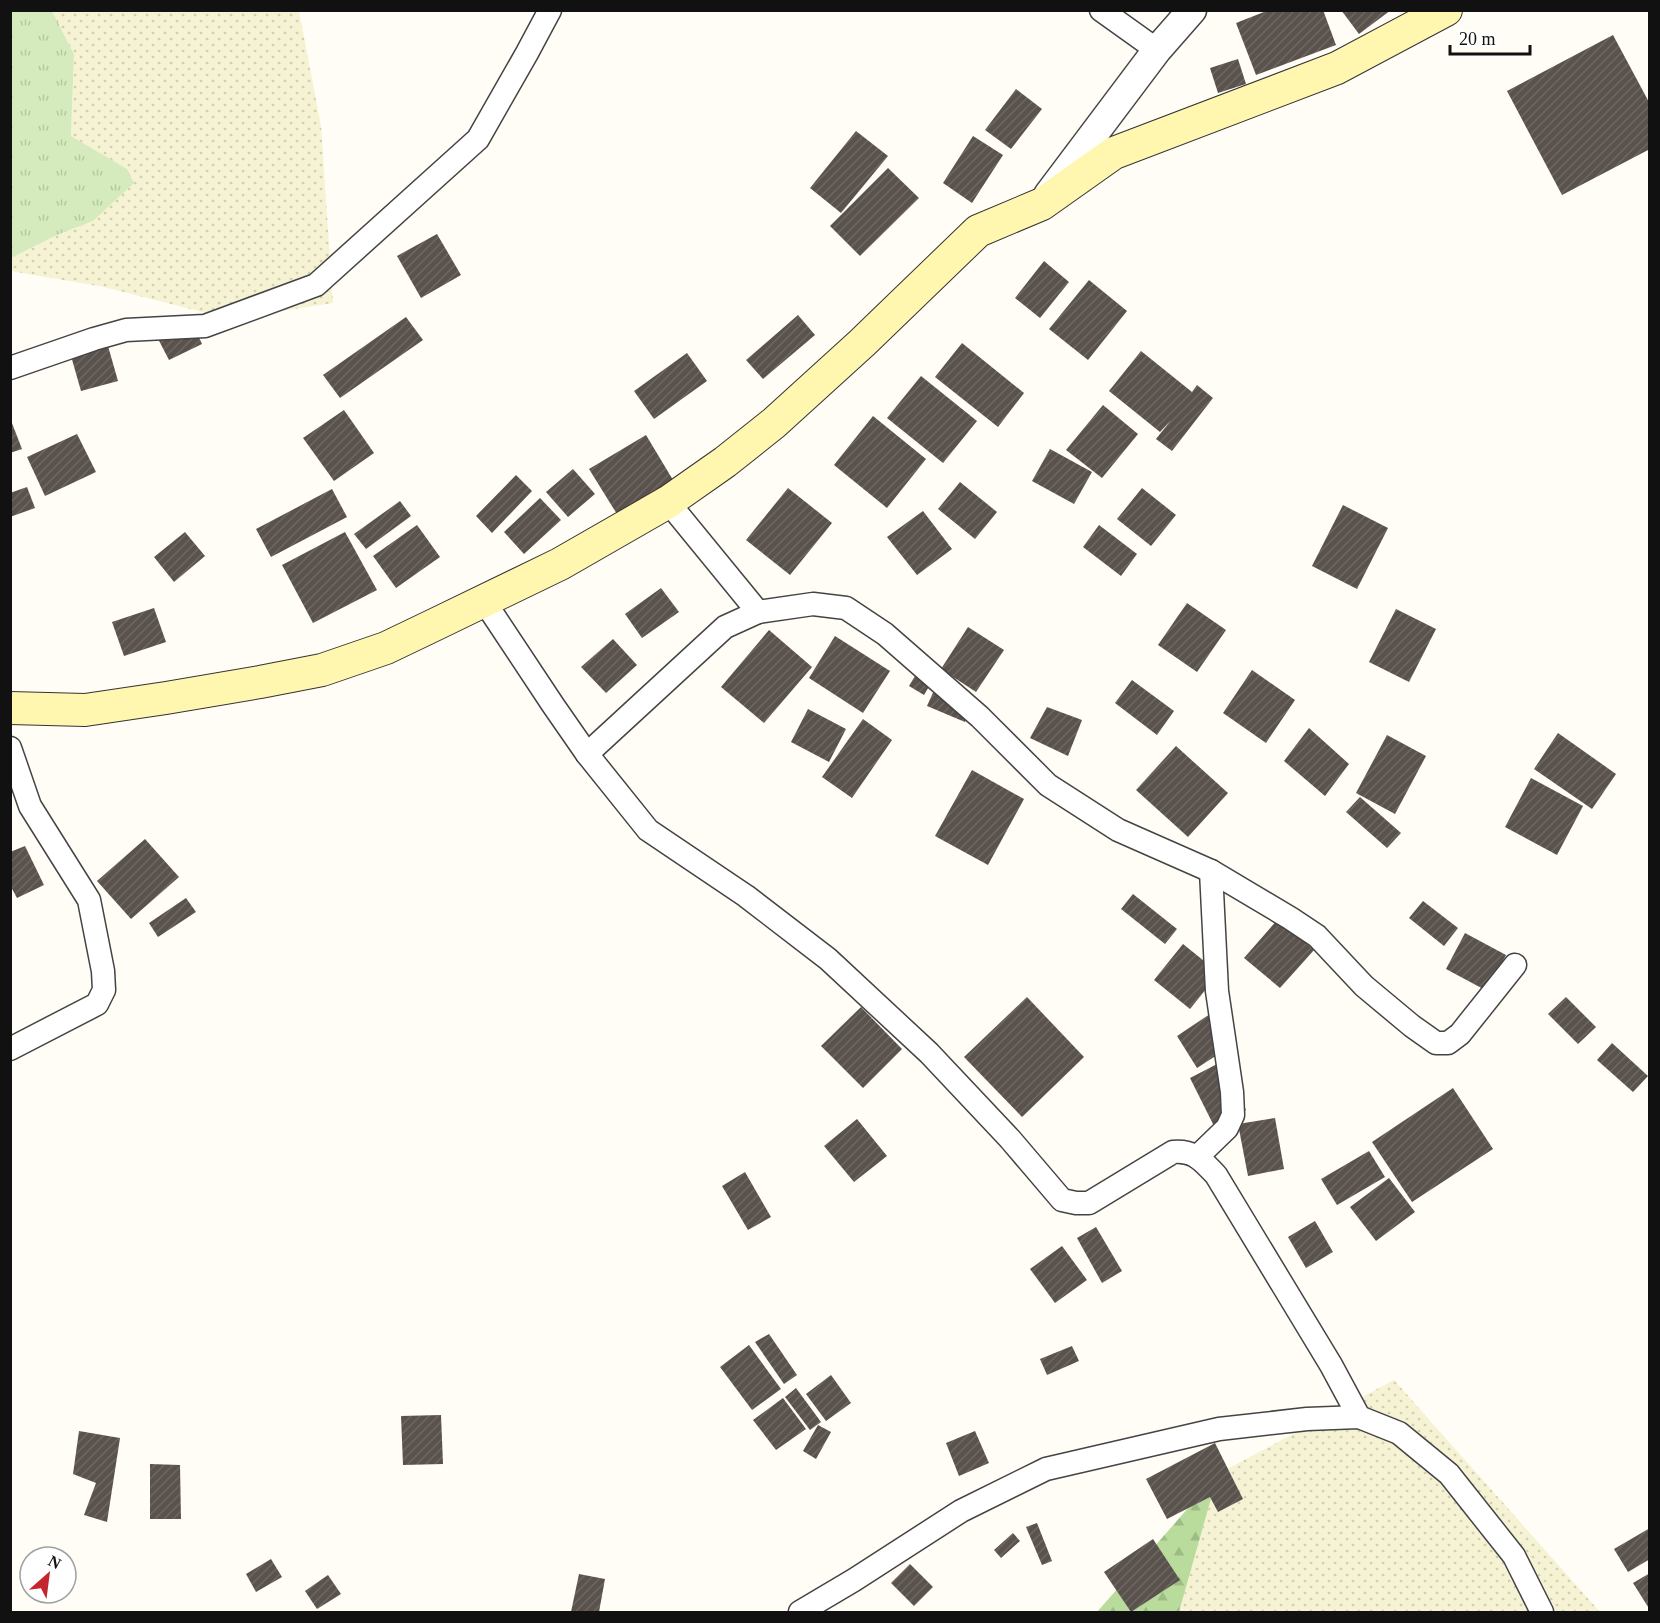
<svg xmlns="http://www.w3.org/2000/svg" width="1660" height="1623" font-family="'Times New Roman',serif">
  <defs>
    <pattern id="farmland-dots" width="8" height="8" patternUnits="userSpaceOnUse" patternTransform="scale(1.5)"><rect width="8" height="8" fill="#f6f3d4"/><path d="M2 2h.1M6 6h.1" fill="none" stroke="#d2cfb5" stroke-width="1.8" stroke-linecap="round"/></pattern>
    <pattern id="grass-tufts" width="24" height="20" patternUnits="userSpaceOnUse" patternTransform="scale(1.5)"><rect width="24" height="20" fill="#d5ebbd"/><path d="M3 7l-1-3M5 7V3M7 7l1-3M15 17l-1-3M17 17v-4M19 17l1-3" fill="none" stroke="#b6c8a1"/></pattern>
    <pattern id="forest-firs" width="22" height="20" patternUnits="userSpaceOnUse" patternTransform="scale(1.5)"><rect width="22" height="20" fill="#b9dc9c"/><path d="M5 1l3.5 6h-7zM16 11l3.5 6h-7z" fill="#9ebc85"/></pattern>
    <pattern id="building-hatch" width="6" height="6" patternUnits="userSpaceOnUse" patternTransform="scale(1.5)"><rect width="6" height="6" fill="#5a524d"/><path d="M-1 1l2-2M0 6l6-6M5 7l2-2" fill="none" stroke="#6d6662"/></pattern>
  </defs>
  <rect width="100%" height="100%" fill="#fffdf5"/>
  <!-- farmland -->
  <g fill="url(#farmland-dots)">
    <path d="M52 11H299L321 126 333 303 230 319 104 287 11 271V258L57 235 93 221 126 169 71 136 74 54Z"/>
    <path d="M1394 1380 1600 1612H1179L1218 1474Z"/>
  </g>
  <!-- grass -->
  <path fill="url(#grass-tufts)" d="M11 10 52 11 74 54 71 136 127 169 134 183 93 221 57 235 11 258Z"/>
  <!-- forest -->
  <path fill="url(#forest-firs)" d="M1218 1474 1179 1612H1097Z"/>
  <!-- building -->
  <g fill="url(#building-hatch)">
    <path d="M1269 10H1323L1336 45 1256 75 1236 23Z"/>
    <path d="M1341 10H1391L1359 34Z"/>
    <path d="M1613 35 1650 104V149L1562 195 1507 91Z"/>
    <path d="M1238 59 1246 84 1218 93 1210 68Z"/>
    <path d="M1016 89 1042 109 1011 149 985 130Z"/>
    <path d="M856 131 888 156 841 213 810 188Z"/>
    <path d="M973 136 1003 155 972 203 943 183Z"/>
    <path d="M888 168 919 198 860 256 830 226Z"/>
    <path d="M437 234 461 275 421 298 397 256Z"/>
    <path d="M1044 261 1069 282 1040 318 1015 298Z"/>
    <path d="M1089 280 1127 311 1088 360 1049 329Z"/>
    <path d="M798 315 815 335 763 379 746 360Z"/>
    <path d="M406 317 423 340 340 398 323 375Z"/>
    <path d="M190 318 202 344 169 360 156 335Z"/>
    <path d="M962 343 1024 393 998 427 935 377Z"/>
    <path d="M108 346 118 381 81 391 71 356Z"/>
    <path d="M1141 351 1192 392 1197 385 1213 398 1172 451 1156 439 1171 420 1160 432 1109 391Z"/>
    <path d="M687 353 707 381 654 419 634 391Z"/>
    <path d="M921 376 977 421 943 463 887 418Z"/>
    <path d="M1103 405 1138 434 1102 478 1066 450Z"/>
    <path d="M344 410 374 453 334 481 303 438Z"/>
    <path d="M873 416 926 459 887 508 834 465Z"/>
    <path d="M10 418 22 449 10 453Z"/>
    <path d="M77 434 96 472 45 496 27 457Z"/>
    <path d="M646 435 676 485 620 519 589 469Z"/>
    <path d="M1050 449 1092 472 1074 504 1032 481Z"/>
    <path d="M573 469 595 494 568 517 546 492Z"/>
    <path d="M516 475 532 491 492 533 476 516Z"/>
    <path d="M960 482 997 512 975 539 938 509Z"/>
    <path d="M27 487 35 508 10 517V493Z"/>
    <path d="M788 488 832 523 790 575 746 540Z"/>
    <path d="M1142 488 1176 515 1151 546 1117 519Z"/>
    <path d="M332 489 347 517 271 557 256 529Z"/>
    <path d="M540 498 561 520 524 554 504 532Z"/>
    <path d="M400 501 411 516 366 549 354 534Z"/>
    <path d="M1343 505 1388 528 1357 589 1312 566Z"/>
    <path d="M923 511 952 549 917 575 887 537Z"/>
    <path d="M417 525 440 557 396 588 373 556Z"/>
    <path d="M1099 525 1137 554 1121 576 1083 547Z"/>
    <path d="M185 532 205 556 174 582 154 557Z"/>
    <path d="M345 532 377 590 313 623 282 565Z"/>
    <path d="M661 588 679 612 642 638 625 614Z"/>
    <path d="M1187 603 1226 630 1197 672 1158 645Z"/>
    <path d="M154 608 166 642 124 656 112 622Z"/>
    <path d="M1396 609 1436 629 1409 682 1369 662Z"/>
    <path d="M968 627 1004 650 976 692 941 669Z"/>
    <path d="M769 630 812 667 764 723 721 687Z"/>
    <path d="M835 636 890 671 863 713 809 678Z"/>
    <path d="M613 639 637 665 606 693 581 667Z"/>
    <path d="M925 659 940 668 924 695 909 686Z"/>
    <path d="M1252 670 1295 700 1266 743 1223 713Z"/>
    <path d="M1132 680 1174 711 1157 735 1115 703Z"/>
    <path d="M936 686 974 703 965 722 927 706Z"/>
    <path d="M1047 707 1082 720 1068 756 1030 738Z"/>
    <path d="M808 709 846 729 829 762 791 742Z"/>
    <path d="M863 719 892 740 852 798 822 777Z"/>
    <path d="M1309 728 1349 764 1325 796 1284 761Z"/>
    <path d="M1558 733 1616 774 1592 809 1534 769Z"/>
    <path d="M1387 735 1426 756 1395 814 1356 793Z"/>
    <path d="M1176 746 1228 793 1188 837 1136 790Z"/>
    <path d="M972 770 1024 799 988 865 935 836Z"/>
    <path d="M1531 778 1583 806 1557 855 1505 827Z"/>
    <path d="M1360 797 1401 833 1387 848 1346 812Z"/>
    <path d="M145 839 179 877 131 919 97 881Z"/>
    <path d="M25 846 44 885 17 898 10 885V852Z"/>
    <path d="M1133 894 1177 929 1165 944 1121 909Z"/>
    <path d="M186 898 196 912 158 937 149 923Z"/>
    <path d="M1423 901 1458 928 1444 946 1409 918Z"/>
    <path d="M1278 919 1314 950 1280 988 1244 958Z"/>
    <path d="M1465 933 1506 955 1487 991 1446 969Z"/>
    <path d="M1183 944 1219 973 1190 1009 1154 980Z"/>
    <path d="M1027 997 1084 1057 1022 1117 964 1057Z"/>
    <path d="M1566 997 1596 1027 1578 1044 1548 1014Z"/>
    <path d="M861 1007 902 1049 863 1088 821 1046Z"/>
    <path d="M1210 1014 1231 1046 1197 1068 1177 1036Z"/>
    <path d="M1612 1043 1648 1076 1633 1092 1597 1060Z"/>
    <path d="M1221 1062 1246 1110 1214 1126 1190 1078Z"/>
    <path d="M1453 1088 1493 1149 1412 1202 1372 1142Z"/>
    <path d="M1275 1118 1284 1169 1248 1176 1238 1124Z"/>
    <path d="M857 1119 887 1156 854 1182 824 1146Z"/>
    <path d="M1369 1151 1385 1177 1337 1205 1321 1179Z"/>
    <path d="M745 1172 771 1217 748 1230 722 1186Z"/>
    <path d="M1389 1178 1415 1212 1376 1241 1350 1207Z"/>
    <path d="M1315 1221 1333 1252 1306 1268 1288 1237Z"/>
    <path d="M1096 1227 1122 1271 1102 1283 1077 1238Z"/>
    <path d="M1062 1246 1087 1280 1055 1303 1030 1269Z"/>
    <path d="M769 1334 797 1375 784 1384 755 1342Z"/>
    <path d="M749 1345 781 1389 752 1410 720 1367Z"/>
    <path d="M1072 1346 1079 1361 1047 1375 1040 1359Z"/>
    <path d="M831 1375 851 1403 826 1421 806 1394Z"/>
    <path d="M796 1388 821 1422 810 1430 785 1397Z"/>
    <path d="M783 1398 806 1429 776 1450 753 1420Z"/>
    <path d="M441 1415 443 1464 403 1465 401 1416Z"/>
    <path d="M818 1425 831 1432 816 1459 803 1451Z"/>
    <path d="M79 1431 120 1438 107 1522 84 1515 96 1483 73 1474Z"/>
    <path d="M975 1431 989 1463 959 1476 946 1443Z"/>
    <path d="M1215 1443 1243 1499 1218 1512 1210 1497 1167 1519 1146 1479Z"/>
    <path d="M150 1464 180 1465 181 1519H150Z"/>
    <path d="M1037 1523 1052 1561 1042 1565 1026 1527Z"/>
    <path d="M1650 1528V1559L1628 1572 1614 1549Z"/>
    <path d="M1013 1533 1020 1541 1001 1558 994 1550Z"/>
    <path d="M1153 1539 1180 1580 1131 1612 1104 1572Z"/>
    <path d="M271 1559 282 1577 256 1592 246 1574Z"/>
    <path d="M910 1564 933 1587 914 1606 891 1583Z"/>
    <path d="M1650 1573V1610L1633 1583Z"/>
    <path d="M579 1574 605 1579 599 1612H571Z"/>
    <path d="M328 1575 341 1594 317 1609 305 1591Z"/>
  </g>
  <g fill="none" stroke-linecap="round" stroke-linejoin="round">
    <!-- minor casing -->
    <g stroke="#444" stroke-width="25">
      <g id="minor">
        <path d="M1101 10 1157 50"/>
        <path d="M10 368 94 339 126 330 205 326 316 285 478 139 527 53 550 10"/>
        <path d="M668 502 758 612"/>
        <path d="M484 601 553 705 587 754 648 830 746 896 828 959 929 1053 1010 1139 1062 1200 1076 1203H1089L1173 1152C1195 1150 1202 1161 1216 1175L1331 1365 1359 1417"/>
        <path d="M10 748 30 806 89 900 103 971 104 990 97 1004 10 1049"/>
        <path d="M587 754 725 627 758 612 813 604 846 608 885 634 980 717 1048 785 1118 830 1211 871 1290 918 1317 936 1364 986 1412 1026 1436 1043H1448L1460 1034 1515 965"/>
        <path d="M1197 1157 1227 1128 1233 1115 1232 1092 1217 991 1211 871"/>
        <path d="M800 1612 854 1580 961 1511 1046 1469 1219 1429 1307 1419 1359 1417 1399 1433 1449 1474 1514 1556 1542 1612"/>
      </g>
    </g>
    <!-- tertiary casing -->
    <g stroke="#444" stroke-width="31">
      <path id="tertiary" d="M1048 195 1157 50 1192 10"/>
    </g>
    <!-- secondary casing -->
    <g stroke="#333" stroke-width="34">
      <path id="secondary" d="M10 708 85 710 166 698 260 682 322 670 386 648 434 625 560 564 668 502 725 462 774 423 862 343 978 231 1042 204 1114 153 1337 68 1446 10"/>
    </g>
    <!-- minor -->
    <use href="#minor" stroke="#fff" stroke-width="22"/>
    <!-- tertiary -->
    <use href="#tertiary" stroke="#fff" stroke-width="28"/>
    <!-- secondary -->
    <use href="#secondary" stroke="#fff6b0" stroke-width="32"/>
  </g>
  <!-- border -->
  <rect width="1660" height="1623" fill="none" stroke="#111111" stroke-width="24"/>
  <!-- north arrow -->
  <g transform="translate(48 1575) rotate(28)"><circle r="28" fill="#ffffff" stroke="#a0a0a0" stroke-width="1.5"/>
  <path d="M0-4.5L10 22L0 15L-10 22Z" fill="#c4262e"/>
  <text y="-9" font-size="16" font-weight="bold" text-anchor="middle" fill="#111111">N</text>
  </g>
  <!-- scale -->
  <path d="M1450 45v9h80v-9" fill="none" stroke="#111111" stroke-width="3"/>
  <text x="1459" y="45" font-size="18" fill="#111111" stroke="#ffffff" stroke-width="4.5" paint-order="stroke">20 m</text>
</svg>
